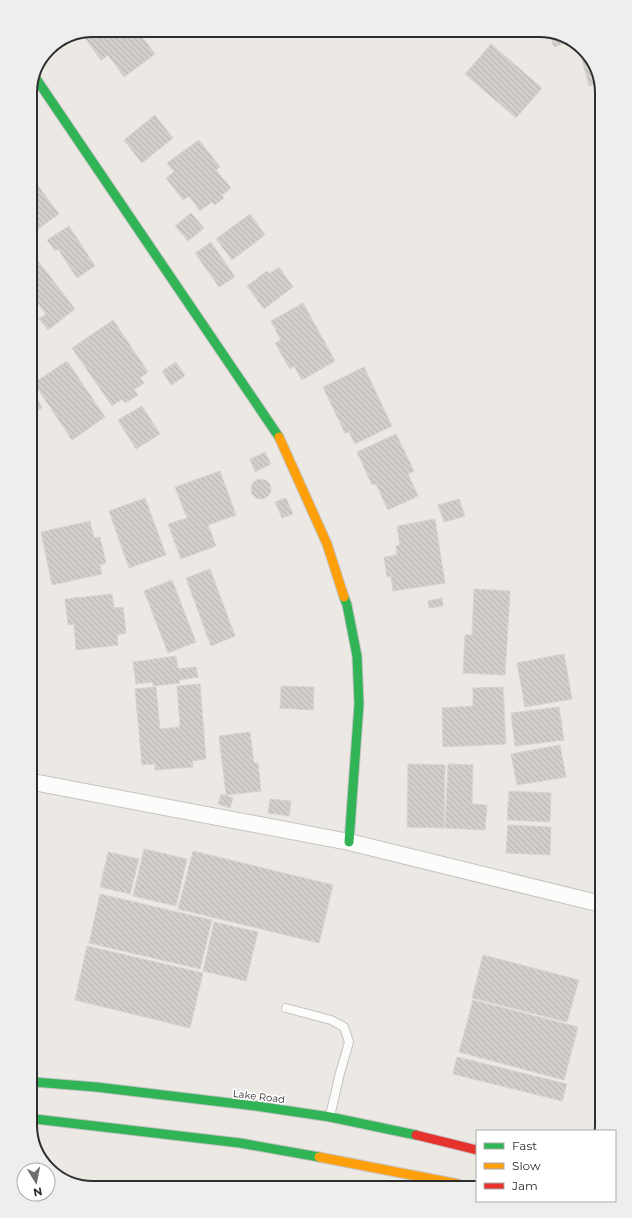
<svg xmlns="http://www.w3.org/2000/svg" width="632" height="1218" font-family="Montserrat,sans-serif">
  <defs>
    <pattern id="building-back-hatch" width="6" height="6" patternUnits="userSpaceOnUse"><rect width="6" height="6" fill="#d1cecb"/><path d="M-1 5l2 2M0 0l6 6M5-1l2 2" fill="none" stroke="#b4b1af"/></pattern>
  </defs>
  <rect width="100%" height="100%" fill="#ece8e4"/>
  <!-- building -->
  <g fill="url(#building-back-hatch)" stroke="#d7d4d0">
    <path d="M93 30H137L155 54 124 77 108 55 101 60 83 35Z"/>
    <path d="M436 30H446L444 34Z"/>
    <path d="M549 32 571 41 554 47Z"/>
    <path d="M491 44 542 88 516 118 465 74Z"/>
    <path d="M584 51 597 69V83L589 86 580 52Z"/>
    <path d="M155 115 173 138 142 163 124 140Z"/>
    <path d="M199 140 220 167 216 170 231 188 222 195 224 198 215 205 212 202 200 211 189 196 183 200 166 178 174 172 167 163Z"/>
    <path d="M30 175 59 214 31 234Z"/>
    <path d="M191 213 204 228 188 241 175 226Z"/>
    <path d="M250 214 265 235 232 260 216 239Z"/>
    <path d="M69 226 95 266 77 278 58 249 55 251 47 240Z"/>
    <path d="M211 242 235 277 219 287 195 253Z"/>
    <path d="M35 257 75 309 48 330 39 319 46 314 31 294V260Z"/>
    <path d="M279 267 293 287 264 309 247 286 267 271 269 274Z"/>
    <path d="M303 303 335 361 302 380 294 366 290 369 275 343 281 340 271 321Z"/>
    <path d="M113 320 148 372 140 378 144 383 134 390 138 395 125 403 122 399 112 406 72 348Z"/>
    <path d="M67 361 105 417 72 440 34 383Z"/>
    <path d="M176 362 185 376 171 385 162 371Z"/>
    <path d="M364 367 392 426 355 444 349 432 345 433 323 387Z"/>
    <path d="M31 386 42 408 32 413Z"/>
    <path d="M142 406 160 434 136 449 118 420Z"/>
    <path d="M396 434 414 471 408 474 418 496 388 510 376 484 372 485 357 452Z"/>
    <path d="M265 452 271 464 255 472 250 459Z"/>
    <path d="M220 471 236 515 208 525 216 546 181 559 168 524 187 518 175 487Z"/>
    <circle cx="261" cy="489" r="10"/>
    <path d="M145 498 166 555 129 568 109 511Z"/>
    <path d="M286 498 293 514 282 518 275 502Z"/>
    <path d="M459 499 465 516 444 522 438 505Z"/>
    <path d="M435 519 445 583 393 591 391 576 387 577 384 557 397 555 396 546 400 545 397 526Z"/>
    <path d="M90 521 94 538 100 537 106 563 100 565 102 574 52 585 41 532Z"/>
    <path d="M210 569 235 636 211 646 186 578Z"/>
    <path d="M172 580 196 642 168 653 144 591Z"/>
    <path d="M474 589 510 591 505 675 463 673 465 635H472Z"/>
    <path d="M112 594 114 608 123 607 126 633 117 635 118 645 76 650 74 624 68 625 65 599Z"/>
    <path d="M442 598 443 606 429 608 428 601Z"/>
    <path d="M564 654 572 699 525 707 517 663Z"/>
    <path d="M176 656 178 669 196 667 198 677 179 680 180 683 153 686V682L136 684 133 662Z"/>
    <path d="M200 684 206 759 192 761 193 767 155 770V764L142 765 135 689 156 687 160 729 180 727 177 686Z"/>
    <path d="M281 686 314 687 313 710 280 708Z"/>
    <path d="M503 687 506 744 443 747 442 708 473 706V688Z"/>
    <path d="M559 707 564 740 515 746 511 713Z"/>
    <path d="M250 732 254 763H258L261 791 226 795 219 736Z"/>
    <path d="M560 745 566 777 517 785 511 754Z"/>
    <path d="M408 764 445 765 444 828 407 827Z"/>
    <path d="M448 764 473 765 472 804 487 805 485 830 445 828Z"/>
    <path d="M509 791 551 793 550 822 507 820Z"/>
    <path d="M221 794 233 798 230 808 218 804Z"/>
    <path d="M270 799 291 801 289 816 268 813Z"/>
    <path d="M508 825 551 827 550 855 506 853Z"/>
    <path d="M144 849 187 859 176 906 133 896Z"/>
    <path d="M193 851 333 885 319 943 178 909Z"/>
    <path d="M108 852 139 859 130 894 100 887Z"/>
    <path d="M100 894 212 920 200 969 89 943Z"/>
    <path d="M214 922 258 932 246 981 203 971Z"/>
    <path d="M87 946 203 973 190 1028 75 1000Z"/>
    <path d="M483 955 579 980 567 1022 472 998Z"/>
    <path d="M473 1000 578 1027 564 1080 459 1052Z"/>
    <path d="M457 1057 567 1084 562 1101 453 1074Z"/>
  </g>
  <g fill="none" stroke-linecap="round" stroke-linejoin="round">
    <!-- lane casing -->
    <g stroke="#c5c4c5" stroke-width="10">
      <path id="lane" d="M286 1008 331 1020 344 1027 349 1042 340 1073 330 1116"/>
    </g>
    <!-- street casing -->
    <g stroke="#c5c4c5" stroke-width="18">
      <path id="street" d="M33 782 349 842 601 904"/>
    </g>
    <!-- fast casing -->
    <g stroke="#c5c4c5" stroke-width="11">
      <g id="fast">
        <path d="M35 77 279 437"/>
        <path d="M344 597 347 605 357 656 359 704 349 842"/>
        <path d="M34 1082 96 1087 256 1106 330 1117 416 1135"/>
        <path d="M35 1119 240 1143 319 1157"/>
      </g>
    </g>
    <!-- slow casing -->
    <g stroke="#c5c4c5" stroke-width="11">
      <g id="slow">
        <path d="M279 437 327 544 344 597"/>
        <path d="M319 1157 458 1184"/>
      </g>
    </g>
    <!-- jam casing -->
    <g stroke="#c5c4c5" stroke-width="11">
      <path id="jam" d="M416 1135 477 1150"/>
    </g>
    <!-- lane -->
    <use href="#lane" stroke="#fcfcfb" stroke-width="8"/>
    <!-- street -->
    <use href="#street" stroke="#fcfcfb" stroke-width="16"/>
    <!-- fast -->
    <use href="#fast" stroke="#30b455" stroke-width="9"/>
    <!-- slow -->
    <use href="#slow" stroke="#ff9f0a" stroke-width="9"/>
    <!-- jam -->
    <use href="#jam" stroke="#e5322d" stroke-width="9"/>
  </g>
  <g text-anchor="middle" stroke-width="3.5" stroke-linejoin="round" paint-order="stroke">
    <!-- street labels -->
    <g font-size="10" fill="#2e2e2e" stroke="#fff">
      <text transform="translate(259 1096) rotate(7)" y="4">Lake Road</text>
    </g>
  </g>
  <!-- crop -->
  <path d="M0 0H632V1218H0ZM93 37H539A56 56 0 0 1 595 93V1125A56 56 0 0 1 539 1181H93A56 56 0 0 1 37 1125V93A56 56 0 0 1 93 37Z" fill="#eee" fill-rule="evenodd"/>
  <path fill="none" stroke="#2e2e2e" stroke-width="2" d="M93 37H539A56 56 0 0 1 595 93V1125A56 56 0 0 1 539 1181H93A56 56 0 0 1 37 1125V93A56 56 0 0 1 93 37Z"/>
  <!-- legend -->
  <rect x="476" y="1130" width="140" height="72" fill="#ffffff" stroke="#ababab"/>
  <rect x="484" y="1143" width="20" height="6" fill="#30b455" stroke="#ababab"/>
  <text x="512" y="1150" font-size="12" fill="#2e2e2e">Fast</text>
  <rect x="484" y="1163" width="20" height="6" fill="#ff9f0a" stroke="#ababab"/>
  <text x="512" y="1170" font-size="12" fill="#2e2e2e">Slow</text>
  <rect x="484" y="1183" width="20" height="6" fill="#e5322d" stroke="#ababab"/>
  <text x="512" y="1190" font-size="12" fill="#2e2e2e">Jam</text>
  <!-- north arrow -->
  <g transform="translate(36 1182) rotate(170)"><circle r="19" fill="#ffffff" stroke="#ababab"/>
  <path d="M0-3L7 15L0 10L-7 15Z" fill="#706f6e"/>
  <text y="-6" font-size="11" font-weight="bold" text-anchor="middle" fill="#2e2e2e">N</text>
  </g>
</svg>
